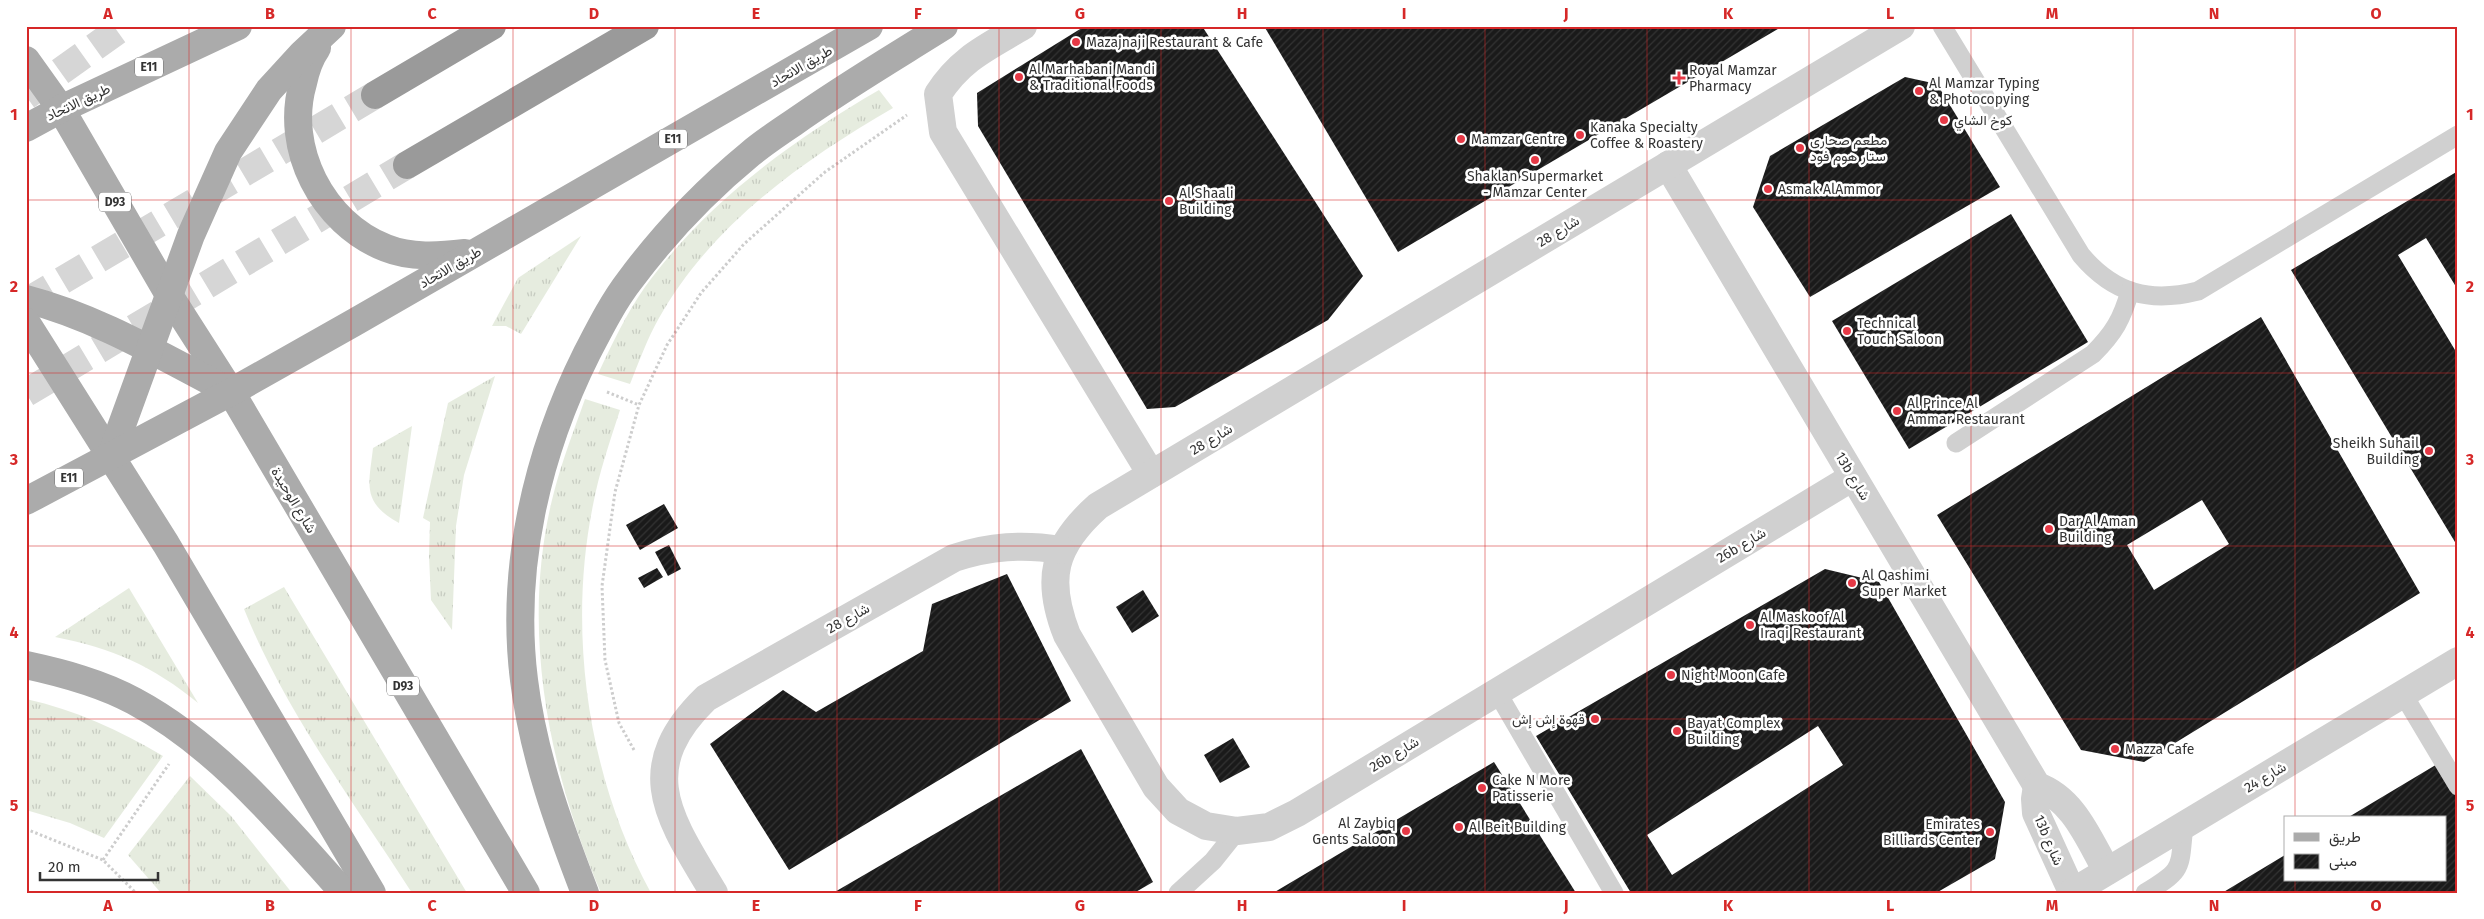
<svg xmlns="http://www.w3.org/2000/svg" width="2484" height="919" font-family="'Fira Sans',Vazirmatn,sans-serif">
  <defs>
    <pattern id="grass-tufts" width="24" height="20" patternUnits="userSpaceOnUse" patternTransform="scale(1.25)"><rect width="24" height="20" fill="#e6ecdf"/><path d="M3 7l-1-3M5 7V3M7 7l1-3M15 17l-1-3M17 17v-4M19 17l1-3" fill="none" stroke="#c6cbc0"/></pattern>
    <pattern id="building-hatch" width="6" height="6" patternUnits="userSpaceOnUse" patternTransform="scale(1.25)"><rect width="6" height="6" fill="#1a1a1a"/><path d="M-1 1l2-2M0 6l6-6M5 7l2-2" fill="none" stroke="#333"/></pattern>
  </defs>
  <rect width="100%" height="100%" fill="#fff"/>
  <!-- grass -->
  <g fill="url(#grass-tufts)">
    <path d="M879 90 893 108C802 161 712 224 659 318 647 339 639 362 630 384L598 374C612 344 626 314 645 287 706 203 791 141 879 90Z"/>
    <path d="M581 236 521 334 506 326H492L518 278Z"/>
    <path d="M495 376 464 475 456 526 452 630 431 600 429 556 430 522 423 518 448 403Z"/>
    <path d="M585 399 620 410C610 441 599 473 593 505 567 633 588 778 651 893H601C548 768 519 626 554 492 562 461 574 430 585 399Z"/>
    <path d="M412 426 399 523C361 502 369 485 373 448Z"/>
    <path d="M284 587 467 893H412C353 801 285 711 244 609Z"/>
    <path d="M129 588 198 703C153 666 112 648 55 637Z"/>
    <path d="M26 699C76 710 119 730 163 756L104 838 70 823 26 810Z"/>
    <path d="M190 776 231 816 292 893H161L128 855Z"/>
  </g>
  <!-- building -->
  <g fill="url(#building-hatch)" fill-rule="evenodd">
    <path d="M1085 26H1202L1363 276 1328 320 1175 407 1147 409 978 126 977 93Z"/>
    <path d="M1264 26H1783L1398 252Z"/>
    <path d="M1905 77 1937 84 2000 187 1810 297 1753 207 1770 156Z"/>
    <path d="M2458 171V290L2426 238 2398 255 2458 355V547L2291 270Z"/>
    <path d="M2011 214 2088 342 1909 449 1832 321Z"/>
    <path d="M2261 317 2420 593 2144 762 2081 750 1937 515ZM2202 500 2229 544 2154 590 2127 545Z"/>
    <path d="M664 504 678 528 640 550 626 525Z"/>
    <path d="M669 545 681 569 668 576 655 552Z"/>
    <path d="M657 568 663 577 644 588 638 578Z"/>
    <path d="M1825 569 1879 582 2005 802 1995 859 1936 893H1631L1536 736ZM1818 726 1843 765 1672 875 1647 835Z"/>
    <path d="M1007 574 1071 701 789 870 710 744 783 690 816 712 923 651 932 604Z"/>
    <path d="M1143 590 1159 616 1132 633 1116 607Z"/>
    <path d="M1233 738 1250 767 1220 783 1204 755Z"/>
    <path d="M1081 749 1153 882 1134 893H833Z"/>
    <path d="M1494 762 1576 893H1273Z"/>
    <path d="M2439 763 2458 795V893H2222L2285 855V880H2445V818H2347Z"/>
  </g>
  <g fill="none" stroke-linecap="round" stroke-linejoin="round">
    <!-- motorway-tunnel -->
    <g stroke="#d6d6d6" stroke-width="28" stroke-dasharray="28 14" stroke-linecap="butt">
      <path d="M26 96 124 26"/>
      <path d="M26 302 375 95"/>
      <path d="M26 393 407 165"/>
    </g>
    <!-- path -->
    <g stroke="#cdcdcd" stroke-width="3" stroke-dasharray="2.5 2.5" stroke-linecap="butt">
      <path d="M607 392 639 405"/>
      <path d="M634 750 619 723 605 660 602 586 615 492 639 405 667 345 701 293 744 244 825 172 907 115"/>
      <path d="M26 829 103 860 136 893"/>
      <path d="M103 860 169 764"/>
    </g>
    <!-- service -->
    <g stroke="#d0d0d0" stroke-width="19">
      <path d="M1942 26 2081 255C2114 294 2150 303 2198 291L2458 135"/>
      <path d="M1956 443 2093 354C2114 333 2122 319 2130 291"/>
      <path d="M1497 692 1614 893"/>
      <path d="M2403 694 2458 786"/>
      <path d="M1178 893 1213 861 1237 831"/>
      <path d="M2145 893C2185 869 2179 869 2184 825"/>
    </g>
    <!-- minor -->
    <g stroke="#d0d0d0" stroke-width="28">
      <path d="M1023 26C988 47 961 58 938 94L943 132 1151 474"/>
      <path d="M1668 165 2037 786C2074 799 2089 840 2107 871"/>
      <path d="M1853 477 1297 813 1269 827 1237 831 1206 826 1178 811 1156 787 1067 635C1045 579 1053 546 1098 506L1901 26"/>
      <path d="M2037 786 2035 799 2036 813 2072 892"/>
      <path d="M714 893C670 819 632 770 706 698L954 558C990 546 1023 544 1061 550"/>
      <path d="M2071 893 2458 661"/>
    </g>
    <!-- primary -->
    <g stroke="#ababab" stroke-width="28">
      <path d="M317 48C309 59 306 69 303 83 284 148 322 223 386 248 411 258 439 256 465 253"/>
      <path d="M26 60 61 109 169 295 231 392 526 893"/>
      <path d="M26 128 61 109 238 26"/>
      <path d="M26 299C99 318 163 357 229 391"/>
      <path d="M26 322 166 544 372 893"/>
      <path d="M111 455 191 235 228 152 269 90 302 54 332 26"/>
      <path d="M26 501 231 392 355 322 869 26"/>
      <path d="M26 665C63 673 101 683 134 701 218 746 281 823 344 893"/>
      <path d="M585 893C558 823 533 754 524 680 510 568 537 453 587 353 600 328 613 302 630 280 665 233 705 191 750 154 763 143 778 133 793 123 842 88 893 58 944 26"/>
    </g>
    <!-- motorway -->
    <g stroke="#9a9a9a" stroke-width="28">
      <path d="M375 95 492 26"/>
      <path d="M407 165 645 26"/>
    </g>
  </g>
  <!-- grid -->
  <path fill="none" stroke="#d62828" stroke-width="1" stroke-opacity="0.55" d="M189 26V893M351 26V893M513 26V893M675 26V893M837 26V893M999 26V893M1161 26V893M1323 26V893M1485 26V893M1647 26V893M1809 26V893M1971 26V893M2133 26V893M2295 26V818M26 200H2458M26 373H2458M26 546H2458M26 719H2458M2295 880V893"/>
  <!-- markers -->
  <g fill="#e63946" stroke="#fff" stroke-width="2">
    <circle cx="1076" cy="42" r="5"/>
    <circle cx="1019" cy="77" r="5"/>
    <path d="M1676.5 70.5h5v5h5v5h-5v5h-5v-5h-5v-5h5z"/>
    <circle cx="1919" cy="91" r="5"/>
    <circle cx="1944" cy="120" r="5"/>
    <circle cx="1580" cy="135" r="5"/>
    <circle cx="1461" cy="139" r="5"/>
    <circle cx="1800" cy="148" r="5"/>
    <circle cx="1535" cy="160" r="5"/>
    <circle cx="1768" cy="189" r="5"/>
    <circle cx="1169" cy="201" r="5"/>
    <circle cx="1847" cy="331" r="5"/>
    <circle cx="1897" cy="411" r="5"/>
    <circle cx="2429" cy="451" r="5"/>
    <circle cx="2049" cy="529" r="5"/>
    <circle cx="1852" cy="583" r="5"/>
    <circle cx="1750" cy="625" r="5"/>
    <circle cx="1671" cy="675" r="5"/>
    <circle cx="1595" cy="719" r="5"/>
    <circle cx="1677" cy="731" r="5"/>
    <circle cx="2115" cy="749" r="5"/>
    <circle cx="1482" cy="788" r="5"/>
    <circle cx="1459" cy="827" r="5"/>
    <circle cx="1406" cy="831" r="5"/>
    <circle cx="1990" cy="832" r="5"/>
  </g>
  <g text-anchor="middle" stroke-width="5" stroke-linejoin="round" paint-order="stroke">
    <!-- shield labels -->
    <g fill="#fff" stroke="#707070" stroke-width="1">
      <rect x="135" y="57.5" width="28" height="19" rx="4"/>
      <rect x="659" y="129.5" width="28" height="19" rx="4"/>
      <rect x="99" y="192.5" width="32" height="19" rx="4"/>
      <rect x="55" y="468.5" width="28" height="19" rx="4"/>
      <rect x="387" y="676.5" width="32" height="19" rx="4"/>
    </g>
    <g font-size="12" font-weight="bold" fill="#333">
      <text x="149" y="71">E11</text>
      <text x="673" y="143">E11</text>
      <text x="115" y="206">D93</text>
      <text x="69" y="482">E11</text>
      <text x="403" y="690">D93</text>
    </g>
    <!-- poi labels -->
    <g font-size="14" fill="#333" stroke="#fff" text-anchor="start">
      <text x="1086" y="47">Mazajnaji Restaurant &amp; Cafe</text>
      <text x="1029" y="74">Al Marhabani Mandi<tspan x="1029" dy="16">&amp; Traditional Foods</tspan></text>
      <text x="1689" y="75">Royal Mamzar<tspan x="1689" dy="16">Pharmacy</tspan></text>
      <text x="1929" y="88">Al Mamzar Typing<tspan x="1929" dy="16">&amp; Photocopying</tspan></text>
      <text x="1954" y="125">كوخ الشاي</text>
      <text x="1590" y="132">Kanaka Specialty<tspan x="1590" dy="16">Coffee &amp; Roastery</tspan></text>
      <text x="1471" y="144">Mamzar Centre</text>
      <text x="1810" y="145">مطعم صحارى<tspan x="1810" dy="16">ستار هوم فود</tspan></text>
      <text x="1535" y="181" text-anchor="middle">Shaklan Supermarket<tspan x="1535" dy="16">- Mamzar Center</tspan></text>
      <text x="1778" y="194">Asmak AlAmmor</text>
      <text x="1179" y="198">Al Shaali<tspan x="1179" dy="16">Building</tspan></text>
      <text x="1857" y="328">Technical<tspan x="1857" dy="16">Touch Saloon</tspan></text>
      <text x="1907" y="408">Al Prince Al<tspan x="1907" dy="16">Ammar Restaurant</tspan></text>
      <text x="2419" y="448" text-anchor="end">Sheikh Suhail<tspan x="2419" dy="16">Building</tspan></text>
      <text x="2059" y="526">Dar Al Aman<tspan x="2059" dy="16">Building</tspan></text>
      <text x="1862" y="580">Al Qashimi<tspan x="1862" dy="16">Super Market</tspan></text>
      <text x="1760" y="622">Al Maskoof Al<tspan x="1760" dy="16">Iraqi Restaurant</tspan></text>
      <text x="1681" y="680">Night Moon Cafe</text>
      <text x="1585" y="724" text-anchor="end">قهوة إش إش</text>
      <text x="1687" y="728">Bayat Complex<tspan x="1687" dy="16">Building</tspan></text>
      <text x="2125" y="754">Mazza Cafe</text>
      <text x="1492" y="785">Cake N More<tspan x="1492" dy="16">Patisserie</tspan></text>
      <text x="1396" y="828" text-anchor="end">Al Zaybiq<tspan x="1396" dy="16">Gents Saloon</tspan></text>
      <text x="1980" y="829" text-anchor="end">Emirates<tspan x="1980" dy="16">Billiards Center</tspan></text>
      <text x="1469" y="832">Al Beit Building</text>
    </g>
    <!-- street labels -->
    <g font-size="14" fill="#333" stroke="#fff">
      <text transform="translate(801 66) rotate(-30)" y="5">طريق الاتحاد</text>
      <text transform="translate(78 102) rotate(-25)" y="5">طريق الاتحاد</text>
      <text transform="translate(1558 231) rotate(-31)" y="5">شارع 28</text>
      <text transform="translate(450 267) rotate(-30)" y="5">طريق الاتحاد</text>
      <text transform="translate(1211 439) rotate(-31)" y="5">شارع 28</text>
      <text transform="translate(1853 476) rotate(59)" y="5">13b شارع</text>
      <text transform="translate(294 500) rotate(59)" y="5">شارع الوحيدة</text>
      <text transform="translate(1741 545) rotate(-31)" y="5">26b شارع</text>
      <text transform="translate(848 618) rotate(-29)" y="5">شارع 28</text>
      <text transform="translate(1394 754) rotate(-31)" y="5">26b شارع</text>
      <text transform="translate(2265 777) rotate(-31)" y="5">شارع 24</text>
      <text transform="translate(2049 840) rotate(67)" y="5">13b شارع</text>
    </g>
  </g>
  <!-- border -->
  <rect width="2484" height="919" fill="none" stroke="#ffffff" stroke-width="55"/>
  <!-- legend -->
  <rect x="2284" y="816" width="162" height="65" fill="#ffffff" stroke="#adadad"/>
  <rect x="2294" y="833" width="25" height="8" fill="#ababab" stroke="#adadad"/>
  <text x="2329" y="842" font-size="15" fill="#333333">طريق</text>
  <rect x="2294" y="854" width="25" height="15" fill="url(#building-hatch)" stroke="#adadad"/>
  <text x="2329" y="866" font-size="15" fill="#333333">مبنى</text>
  <!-- scale -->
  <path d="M40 872v8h118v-8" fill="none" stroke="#333333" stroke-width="2.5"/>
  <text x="48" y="872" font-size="15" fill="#333333" stroke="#ffffff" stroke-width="4" paint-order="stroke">20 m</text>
  <rect x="28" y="28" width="2428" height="864" fill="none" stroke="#d62828" stroke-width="2"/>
  <g font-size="16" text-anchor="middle" font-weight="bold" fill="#d62828">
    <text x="108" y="19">A</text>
    <text x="270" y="19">B</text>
    <text x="432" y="19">C</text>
    <text x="594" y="19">D</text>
    <text x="756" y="19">E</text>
    <text x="918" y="19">F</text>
    <text x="1080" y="19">G</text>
    <text x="1242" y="19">H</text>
    <text x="1404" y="19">I</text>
    <text x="1566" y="19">J</text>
    <text x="1728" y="19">K</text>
    <text x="1890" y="19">L</text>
    <text x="2052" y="19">M</text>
    <text x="2214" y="19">N</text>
    <text x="2376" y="19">O</text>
    <text x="14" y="120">1</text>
    <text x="2470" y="120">1</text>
    <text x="14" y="292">2</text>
    <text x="2470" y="292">2</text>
    <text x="14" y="465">3</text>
    <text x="2470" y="465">3</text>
    <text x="14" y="638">4</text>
    <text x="2470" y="638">4</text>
    <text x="14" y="811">5</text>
    <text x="2470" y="811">5</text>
    <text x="108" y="911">A</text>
    <text x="270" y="911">B</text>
    <text x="432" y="911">C</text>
    <text x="594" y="911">D</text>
    <text x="756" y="911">E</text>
    <text x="918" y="911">F</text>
    <text x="1080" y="911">G</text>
    <text x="1242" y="911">H</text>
    <text x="1404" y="911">I</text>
    <text x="1566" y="911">J</text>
    <text x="1728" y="911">K</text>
    <text x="1890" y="911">L</text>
    <text x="2052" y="911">M</text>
    <text x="2214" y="911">N</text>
    <text x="2376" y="911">O</text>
  </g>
</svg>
